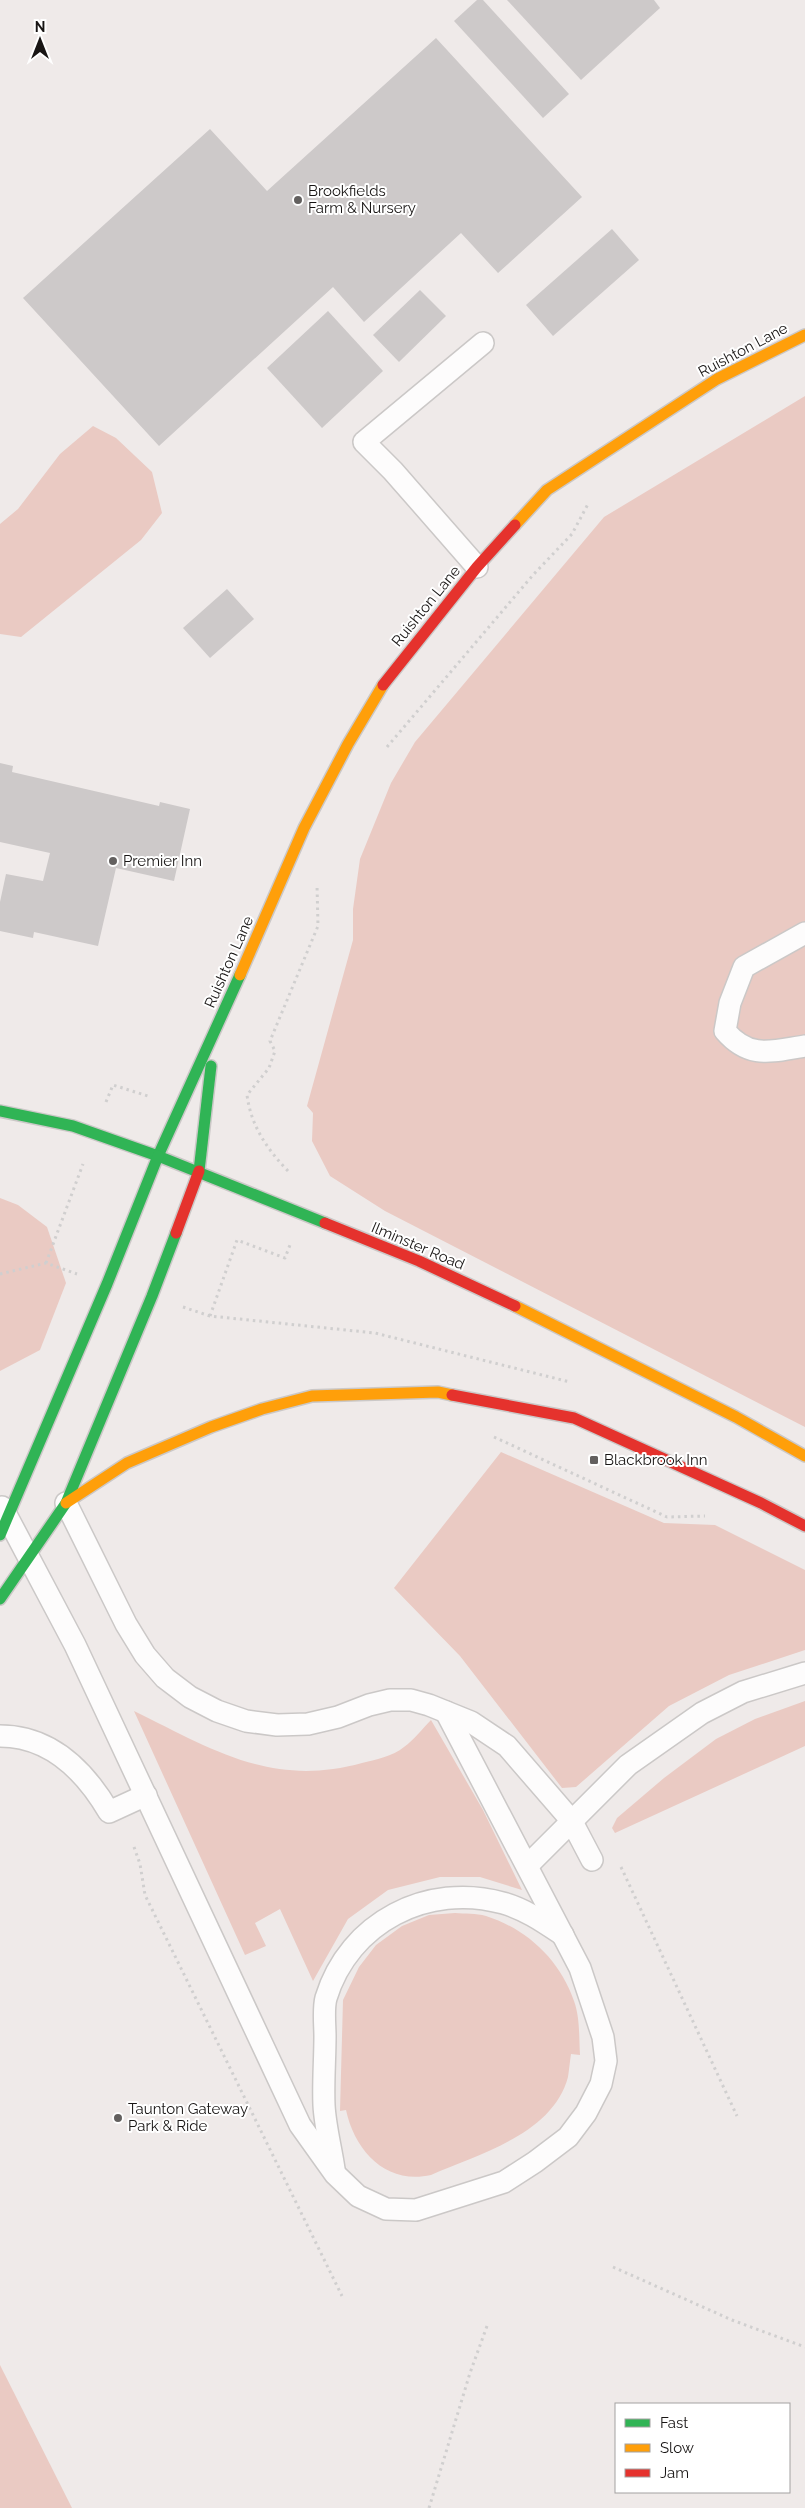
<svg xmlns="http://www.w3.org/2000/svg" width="805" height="2508" font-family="Raleway,sans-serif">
  <rect width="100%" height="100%" fill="#efeae9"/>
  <!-- green -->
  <g fill="#eacac3">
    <path d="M805 396V1427L385 1211 330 1176 312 1141 313 1113 307 1106 353 940V909L360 859 391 783 415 742 604 517Z"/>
    <path d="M93 426 116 438 152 472 162 513 141 540 21 637 0 634V524L18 509 60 454Z"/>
    <path d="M0 1198 18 1205 47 1227 66 1283 40 1350 0 1371Z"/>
    <path d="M501 1452 664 1523 715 1525 805 1570V1650L729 1675 669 1706 576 1787 562 1788 460 1656 394 1588Z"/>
    <path d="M805 1701V1746L615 1833 612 1828 617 1818 664 1778 716 1739 755 1719Z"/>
    <path d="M134 1711C212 1749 271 1788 362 1763 375 1760 393 1756 404 1747 414 1740 422 1729 431 1720L483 1810 522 1890 480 1877H440L388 1890 348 1919 313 1981 280 1909 255 1923 266 1946 245 1955Z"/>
    <path d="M455 1913C465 1914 476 1913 486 1916 527 1929 560 1960 574 2001 580 2017 579 2038 580 2055L571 2054C570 2061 569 2070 568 2077 553 2134 479 2154 431 2175 387 2185 355 2152 346 2110L340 2111 343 2000 359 1967 376 1945 402 1926 429 1915Z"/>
    <path d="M0 2365 72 2508H0Z"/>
  </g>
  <!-- building -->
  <g fill="#cdc9c9">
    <path d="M477 0H483L569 94 543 118 454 21Z"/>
    <path d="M507 0H654L660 8 581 80Z"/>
    <path d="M436 38 582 197 498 273 461 233 364 322 333 287 159 446 23 298 210 129 267 191Z"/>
    <path d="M612 229 639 260 553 336 526 305Z"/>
    <path d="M420 290 446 316 399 362 373 335Z"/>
    <path d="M328 311 383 371 322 428 267 368Z"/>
    <path d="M227 589 254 619 210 658 183 628Z"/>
    <path d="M0 763 13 766 12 772 159 806 160 802 190 809 174 881 116 868 98 946 34 932 33 938 0 931V902L6 874 43 881 50 853 0 842Z"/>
  </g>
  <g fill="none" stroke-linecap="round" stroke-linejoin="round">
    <!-- lane casing -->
    <g stroke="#cbc8c7" stroke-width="24">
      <g id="lane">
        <path d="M477 567 393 471 364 442 483 343"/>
        <path d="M805 933 744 967 730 1003 725 1031C750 1060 772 1051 805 1046"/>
        <path d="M66 1503 126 1624 145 1655 165 1678 190 1697 217 1711 246 1721 277 1725 308 1724 338 1717 369 1705 390 1700H411L429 1705 471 1722 507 1746 571 1820 592 1860"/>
        <path d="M2 1507 75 1645 300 2125 335 2174 358 2196 386 2209 416 2210 504 2182 535 2162 568 2137 586 2113 601 2084 606 2061 603 2037 580 1968 446 1712"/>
        <path d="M0 1736C51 1736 85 1771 109 1812L146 1795"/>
        <path d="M528 1865 628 1765 702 1713 743 1692 805 1673"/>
        <path d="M334 2169C331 2148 325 2126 324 2105 323 2082 325 2059 325 2036 325 2025 323 2009 326 1998 349 1922 428 1882 503 1903 525 1909 545 1923 563 1935"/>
      </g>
    </g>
    <!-- fast casing -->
    <g stroke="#cbc8c7" stroke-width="14">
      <g id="fast">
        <path d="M0 1111 73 1126 158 1156 325 1223"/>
        <path d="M158 1156 240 975"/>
        <path d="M199 1171 211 1066"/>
        <path d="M0 1535 107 1284 158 1156"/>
        <path d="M0 1599 66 1503 152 1296 176 1233"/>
      </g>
    </g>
    <!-- slow casing -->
    <g stroke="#cbc8c7" stroke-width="14">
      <g id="slow">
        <path d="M515 525 547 490 717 379 805 335"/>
        <path d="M240 975 304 828 348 744 383 685"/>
        <path d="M515 1306 736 1417 805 1456"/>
        <path d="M66 1503 127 1463 211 1427 262 1409 312 1396 438 1392 452 1395"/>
      </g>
    </g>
    <!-- jam casing -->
    <g stroke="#cbc8c7" stroke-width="14">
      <g id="jam">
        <path d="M383 685 477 567 515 525"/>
        <path d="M325 1223 419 1261 515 1306"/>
        <path d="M176 1233 199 1171"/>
        <path d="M452 1395 574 1418 761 1503 805 1526"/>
      </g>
    </g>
    <!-- path -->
    <g stroke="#d0cfcf" stroke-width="3" stroke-dasharray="2.5 4" stroke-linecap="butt">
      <path d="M387 747 533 575 572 534 588 504"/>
      <path d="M106 1102 113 1085 151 1097"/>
      <path d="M288 1171C267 1149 251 1126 247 1095L269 1068 275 1051 270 1041 318 926 317 885"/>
      <path d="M46 1263 83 1164"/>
      <path d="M0 1274 46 1263 77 1274"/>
      <path d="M183 1307 210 1316 375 1333 570 1382"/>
      <path d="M210 1316 237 1240 285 1258 290 1245"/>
      <path d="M494 1437 667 1517 705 1516"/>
      <path d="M134 1847 140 1864 145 1895 342 2296"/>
      <path d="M621 1867 737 2116"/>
      <path d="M613 2267 732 2320 805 2347"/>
      <path d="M429 2508 470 2373 487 2326"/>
    </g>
    <!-- lane -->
    <use href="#lane" stroke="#fdfcfc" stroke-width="21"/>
    <!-- fast -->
    <use href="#fast" stroke="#30b455" stroke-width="11"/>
    <!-- slow -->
    <use href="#slow" stroke="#ff9f0a" stroke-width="11"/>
    <!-- jam -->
    <use href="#jam" stroke="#e5322d" stroke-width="11"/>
  </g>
  <!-- markers -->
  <g fill="#63605f" stroke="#fff" stroke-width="2">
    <circle cx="298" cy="200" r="5"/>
    <circle cx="113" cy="861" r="5"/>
    <rect x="589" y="1455" width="10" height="10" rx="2.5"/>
    <circle cx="118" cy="2118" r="5"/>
  </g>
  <g text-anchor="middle" stroke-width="4" stroke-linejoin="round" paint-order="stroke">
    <!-- poi labels -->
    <g font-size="15" fill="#181514" stroke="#fff" text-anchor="start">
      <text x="308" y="196">Brookfields<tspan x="308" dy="17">Farm &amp; Nursery</tspan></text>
      <text x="123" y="866">Premier Inn</text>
      <text x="604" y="1465">Blackbrook Inn</text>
      <text x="128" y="2114">Taunton Gateway<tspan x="128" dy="17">Park &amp; Ride</tspan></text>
    </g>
    <!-- street labels -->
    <g font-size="15" fill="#181514" stroke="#fff">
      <text transform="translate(743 350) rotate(-28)" y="5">Ruishton Lane</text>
      <text transform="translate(426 606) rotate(-51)" y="5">Ruishton Lane</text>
      <text transform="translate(229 962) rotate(-66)" y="5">Ruishton Lane</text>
      <text transform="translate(418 1246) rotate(23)" y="5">Ilminster Road</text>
    </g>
  </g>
  <!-- legend -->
  <rect x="615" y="2403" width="175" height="90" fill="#ffffff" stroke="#a3a1a1"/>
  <rect x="625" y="2419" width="25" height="8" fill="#30b455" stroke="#a3a1a1"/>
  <text x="660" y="2428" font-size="15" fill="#181514">Fast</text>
  <rect x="625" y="2444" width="25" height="8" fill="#ff9f0a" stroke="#a3a1a1"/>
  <text x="660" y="2453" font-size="15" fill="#181514">Slow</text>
  <rect x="625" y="2469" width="25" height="8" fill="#e5322d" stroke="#a3a1a1"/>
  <text x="660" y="2478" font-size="15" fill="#181514">Jam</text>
  <!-- north arrow -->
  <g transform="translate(40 40)" stroke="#ffffff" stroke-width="4" paint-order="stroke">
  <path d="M0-4L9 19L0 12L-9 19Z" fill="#181514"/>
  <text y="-8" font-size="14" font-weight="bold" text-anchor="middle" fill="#181514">N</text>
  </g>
</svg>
